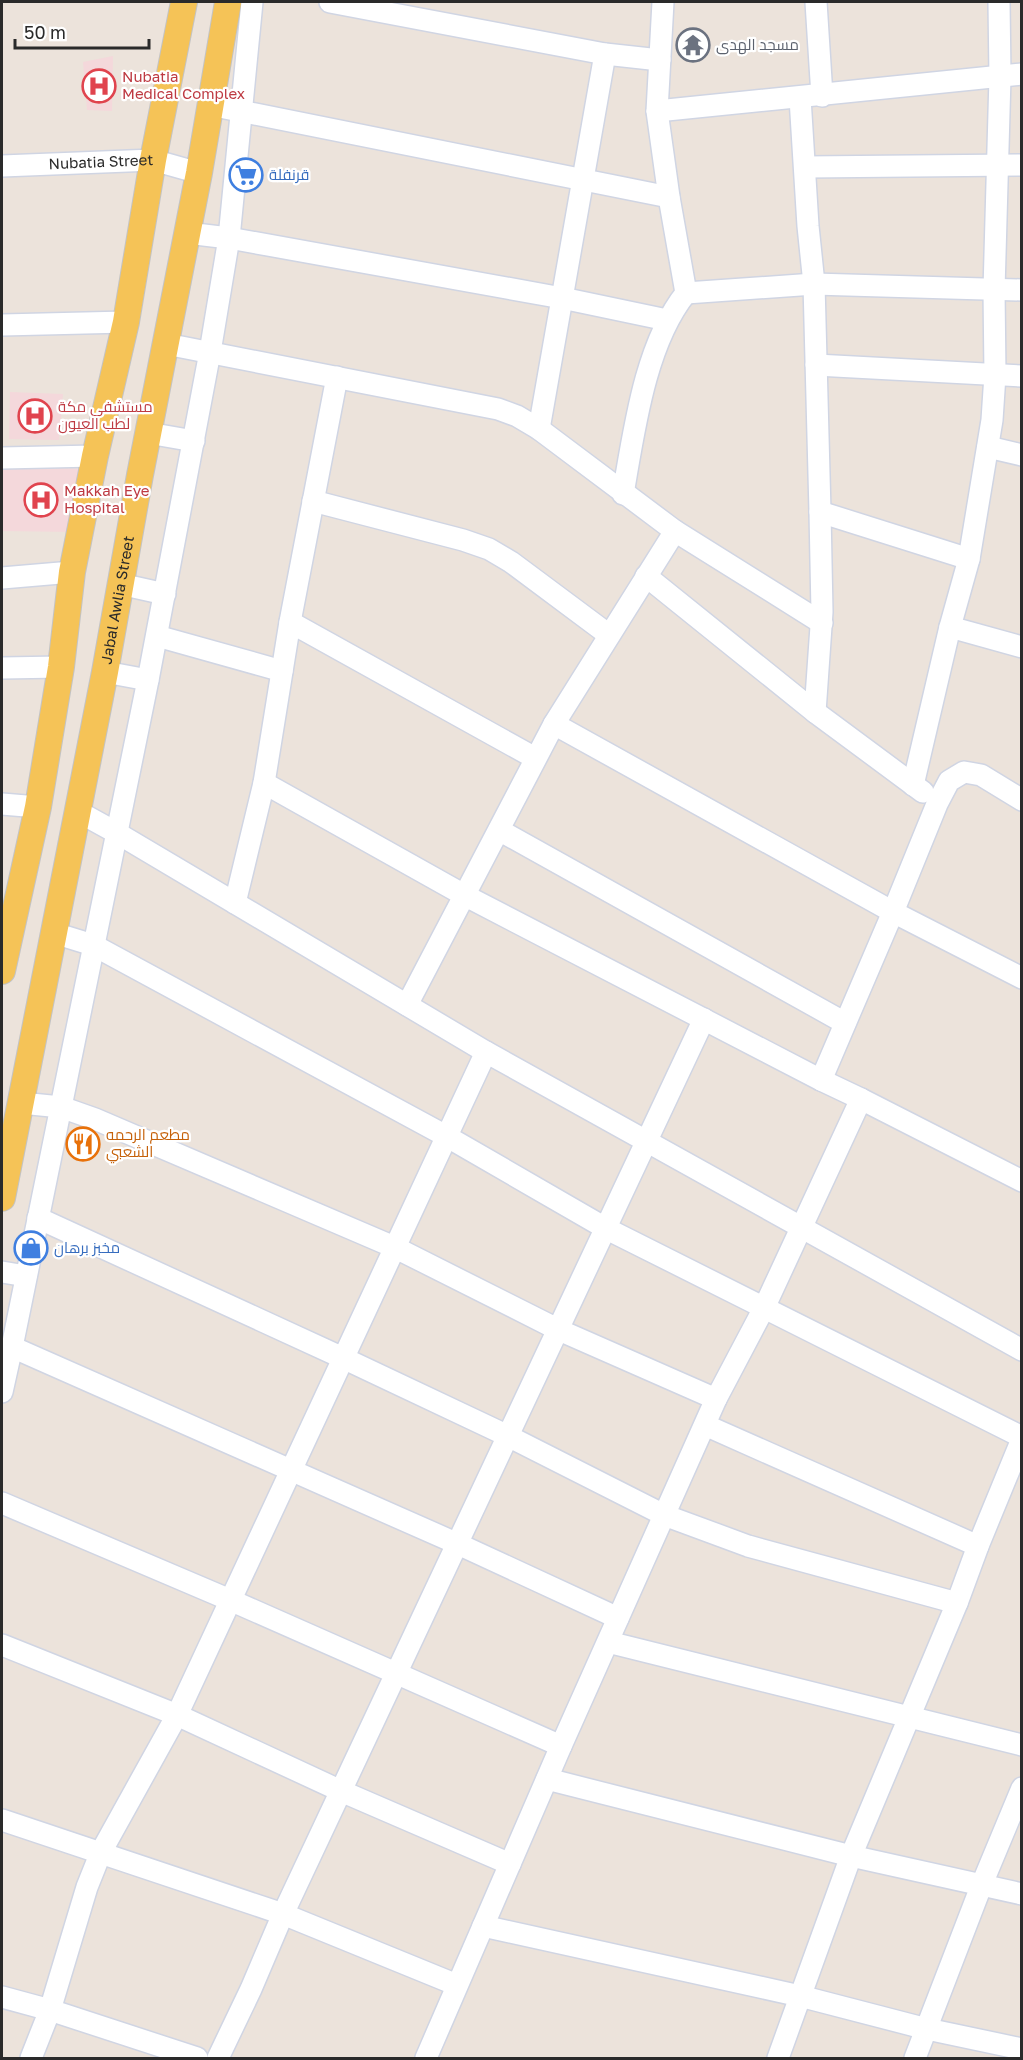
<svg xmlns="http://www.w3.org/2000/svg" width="1023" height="2060" font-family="'Golos Text',Cairo,sans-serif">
  <rect width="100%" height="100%" fill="#ece3db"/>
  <!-- medical -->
  <g fill="#f4d8db">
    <path d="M113 56 112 111 87 110 83 62Z"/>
    <path d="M10 392 63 394 59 440 9 439Z"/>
    <path d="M2 466 87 469 74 532 2 531Z"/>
  </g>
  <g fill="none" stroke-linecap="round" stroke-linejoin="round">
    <!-- minor casing -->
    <g stroke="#d0d5e3" stroke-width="24">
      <g id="minor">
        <path d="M330 2 605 54 660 60"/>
        <path d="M816 2 822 96"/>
        <path d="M800 98 808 226 814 284 820 512 822 612 815 712"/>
        <path d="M210 105 669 197"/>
        <path d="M657 111 1022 74"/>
        <path id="s1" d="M2 166 153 160 199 173"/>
        <path d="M806 167 1022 165"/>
        <path d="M187 233 229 238 562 298 667 320"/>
        <path d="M686 293 814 284 1022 290"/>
        <path d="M2 325 126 322"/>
        <path d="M166 344 498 409 517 416 539 429 675 531 822 623"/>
        <path d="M816 365 1022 376"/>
        <path d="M539 429 605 54"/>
        <path d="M148 433 194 441"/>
        <path d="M988 447 1022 455"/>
        <path d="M2 458 95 456"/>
        <path d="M623 494C634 431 645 344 686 293L669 197 657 111 663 2"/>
        <path d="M313 501 463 540 489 549 511 562 609 635"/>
        <path d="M820 512 969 559"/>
        <path d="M646 576 815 712 923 792"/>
        <path d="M2 578 72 572"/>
        <path d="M120 584 165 594"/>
        <path d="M290 622 535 758"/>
        <path d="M950 627 1022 647"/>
        <path d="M157 636 282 671"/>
        <path d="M2 668 61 667"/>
        <path d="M105 672 148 680"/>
        <path d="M554 724 893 912 1022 978"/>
        <path d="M264 783 464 895 821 1080 861 1099 1022 1181"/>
        <path d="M913 785 950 627 969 559 992 420 995 375 994 290 1000 77 999 2"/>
        <path d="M2 804 38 807"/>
        <path d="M77 811 117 833 486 1052 1022 1350"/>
        <path d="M499 830 845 1023"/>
        <path d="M235 903 264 783 290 622 337 377"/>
        <path d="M54 933 93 945 446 1136 607 1229 1022 1437"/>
        <path d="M407 1005 554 724 675 531"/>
        <path d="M821 1080 893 912 937 804 949 781 964 772 981 775 1022 800"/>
        <path d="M21 1103 61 1107 95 1119 394 1247 559 1330 716 1399"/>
        <path d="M38 1218 343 1358 508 1436 664 1515 748 1546 957 1603"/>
        <path d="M2 1272 26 1276"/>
        <path d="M12 1347 458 1544 618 1618"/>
        <path d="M2 1392 12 1347 148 680 210 352 229 238 252 2"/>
        <path d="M705 1425 978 1546"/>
        <path d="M2 1503 230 1600 561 1746"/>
        <path d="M608 1642 1022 1745"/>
        <path d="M2 1645 177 1715 341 1791 510 1864"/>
        <path d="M547 1779 851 1856 1022 1894"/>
        <path d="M2 1820 283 1914 457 1985"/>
        <path d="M483 1926 800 1996 927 2029 1022 2049"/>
        <path d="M2 1997 50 2010 197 2058"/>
        <path d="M31 2058 50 2010 87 1887 101 1852 177 1715 486 1052"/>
        <path d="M218 2058 251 1989 283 1914 704 1019"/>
        <path d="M426 2058 561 1746 716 1399 764 1308 861 1099"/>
        <path d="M778 2058 851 1856 957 1603 978 1546 1022 1439"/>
        <path d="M915 2058 982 1884 1022 1788"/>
      </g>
    </g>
    <!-- major casing -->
    <g stroke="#c3c3c3" stroke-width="28">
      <g id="major">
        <path d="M2 971 38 807 61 667 72 572 95 456 126 322 153 160 184 2"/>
        <path id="s2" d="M2 1198 105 672 140 475 199 173 228 2"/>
      </g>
    </g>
    <!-- minor -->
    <use href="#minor" stroke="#fff" stroke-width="21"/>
    <!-- major -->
    <use href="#major" stroke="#f5c357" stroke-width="26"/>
  </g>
  <!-- icons -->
  <defs>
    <g id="temple-ring" transform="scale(1.725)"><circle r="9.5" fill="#fff" stroke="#6b7280" stroke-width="1.5"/><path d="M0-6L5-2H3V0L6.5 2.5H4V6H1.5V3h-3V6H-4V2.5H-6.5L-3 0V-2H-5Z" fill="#6b7280"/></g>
    <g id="hospital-ring" transform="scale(1.725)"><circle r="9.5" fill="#fff" stroke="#e0444e" stroke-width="1.5"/><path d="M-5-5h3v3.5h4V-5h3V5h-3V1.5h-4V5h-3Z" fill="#e0444e"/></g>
    <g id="supermarket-ring" transform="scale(1.725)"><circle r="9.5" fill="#fff" stroke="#3f7fe0" stroke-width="1.5"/><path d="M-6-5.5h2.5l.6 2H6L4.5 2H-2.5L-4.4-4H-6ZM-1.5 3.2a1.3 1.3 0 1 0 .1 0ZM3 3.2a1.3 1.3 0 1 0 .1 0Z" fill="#3f7fe0"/></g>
    <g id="restaurant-ring" transform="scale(1.725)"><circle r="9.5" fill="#fff" stroke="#e8710a" stroke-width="1.5"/><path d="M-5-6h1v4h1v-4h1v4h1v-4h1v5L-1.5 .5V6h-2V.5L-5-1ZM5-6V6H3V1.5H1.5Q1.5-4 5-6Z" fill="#e8710a"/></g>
    <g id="shop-ring" transform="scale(1.725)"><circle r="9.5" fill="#fff" stroke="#3f7fe0" stroke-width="1.5"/><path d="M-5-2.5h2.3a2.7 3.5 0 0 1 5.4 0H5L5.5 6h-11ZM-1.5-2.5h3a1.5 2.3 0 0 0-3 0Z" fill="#3f7fe0"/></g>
  </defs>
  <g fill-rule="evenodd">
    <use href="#temple-ring" x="693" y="45"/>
    <use href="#hospital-ring" x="99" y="86"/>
    <use href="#supermarket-ring" x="246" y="175"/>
    <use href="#hospital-ring" x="35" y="416"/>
    <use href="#hospital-ring" x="41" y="500"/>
    <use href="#restaurant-ring" x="83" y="1144"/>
    <use href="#shop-ring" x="31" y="1248"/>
  </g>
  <g text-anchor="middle" stroke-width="4.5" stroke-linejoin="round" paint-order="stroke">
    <!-- worship labels -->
    <g font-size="15" fill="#5b616d" stroke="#fff" text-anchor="start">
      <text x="716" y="50">مسجد الهدى</text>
    </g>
    <!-- health labels -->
    <g font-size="15" fill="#be3a42" stroke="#fff" text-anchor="start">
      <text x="122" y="82">Nubatia<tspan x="122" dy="17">Medical Complex</tspan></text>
      <text x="58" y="412">مستشفى مكة<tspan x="58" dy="17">لطب العيون</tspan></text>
      <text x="64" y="496">Makkah Eye<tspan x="64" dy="17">Hospital</tspan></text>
    </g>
    <!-- street labels -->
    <g font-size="15" fill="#2a2a2a" stroke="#fff">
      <text dy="5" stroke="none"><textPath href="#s1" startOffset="99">Nubatia Street</textPath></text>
      <text dy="5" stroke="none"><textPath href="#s2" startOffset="609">Jabal Awlia Street</textPath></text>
    </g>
    <!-- shop labels -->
    <g font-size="15" fill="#366cbe" stroke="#fff" text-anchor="start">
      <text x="269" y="180">قرنفلة</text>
      <text x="54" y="1253">مخبز برهان</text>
    </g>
    <!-- food labels -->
    <g font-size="15" fill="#c56008" stroke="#fff" text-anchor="start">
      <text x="106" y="1140">مطعم الرحمه<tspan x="106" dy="17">الشعبي</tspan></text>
    </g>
  </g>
  <!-- border -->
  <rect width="1023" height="2060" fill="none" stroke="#2a2a2a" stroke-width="6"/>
  <!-- scale -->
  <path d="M15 39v9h134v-9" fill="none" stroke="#2a2a2a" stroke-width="3"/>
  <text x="24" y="39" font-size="18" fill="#2a2a2a" stroke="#ffffff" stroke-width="4.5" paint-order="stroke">50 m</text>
</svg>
